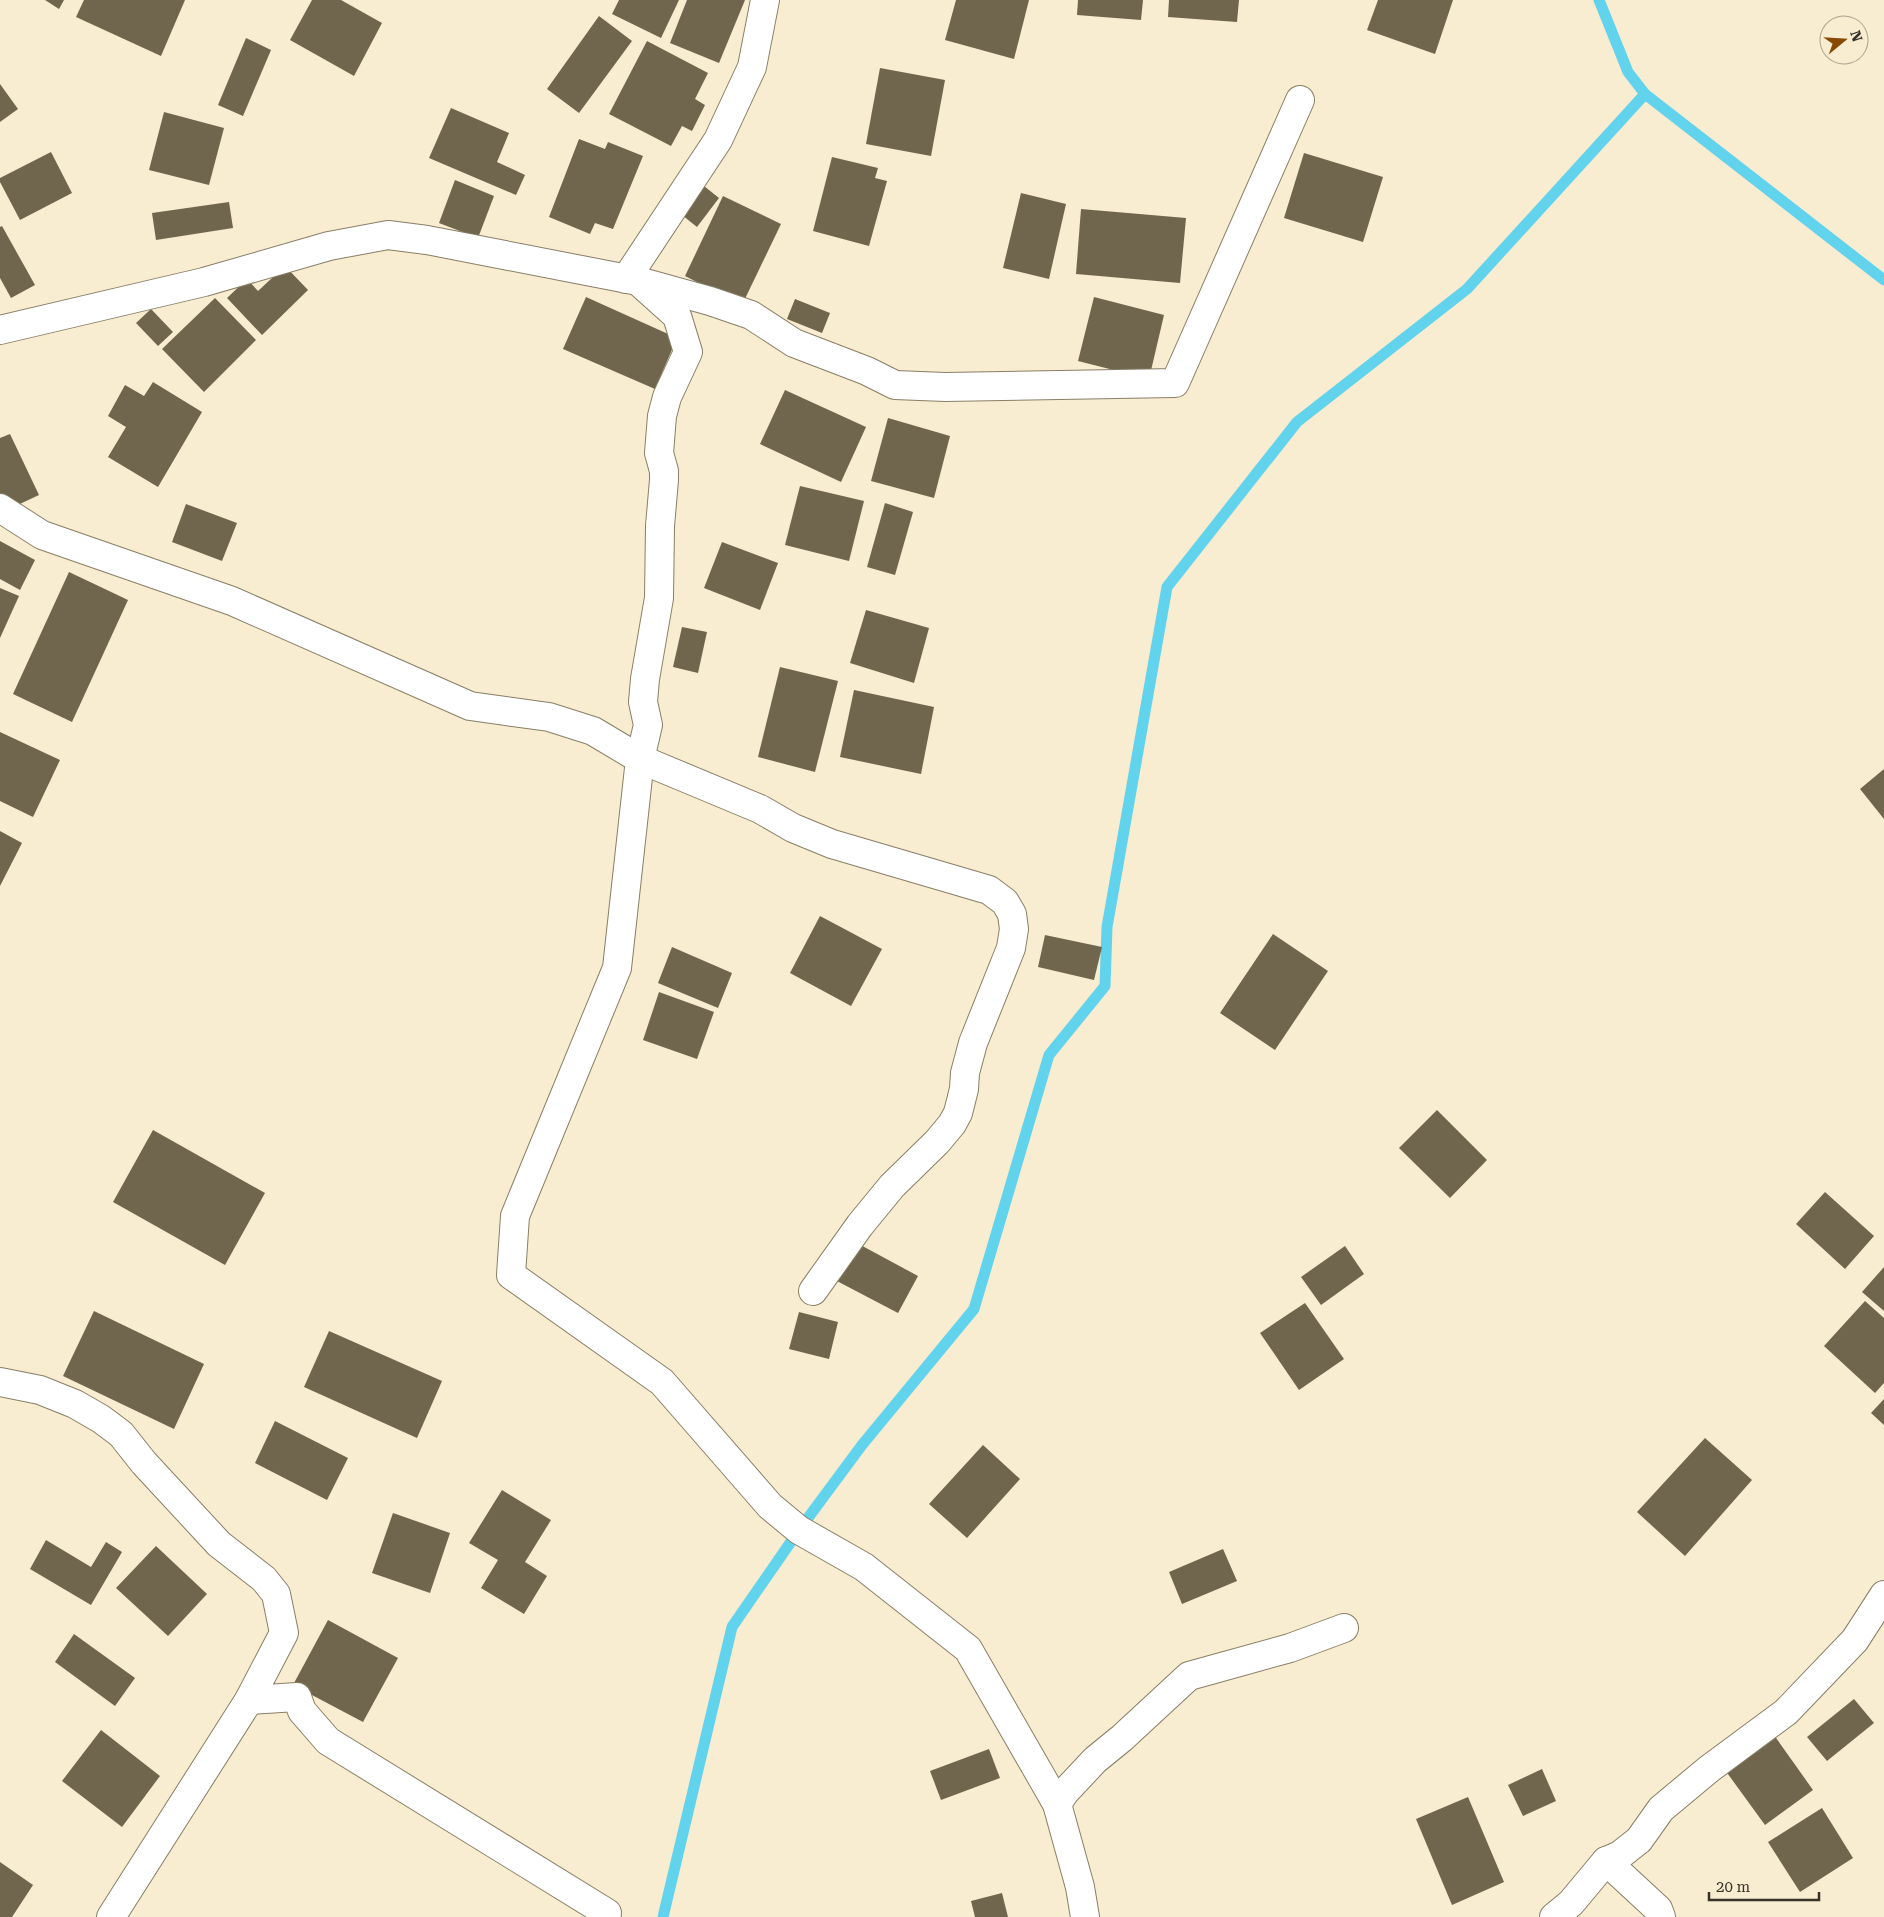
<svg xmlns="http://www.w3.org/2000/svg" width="1884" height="1917" font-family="'Roboto Serif',serif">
  <rect width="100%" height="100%" fill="#f8ecd1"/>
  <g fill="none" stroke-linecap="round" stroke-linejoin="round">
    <!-- stream -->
    <g stroke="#62d3ed" stroke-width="11">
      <path d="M1599 0 1628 72 1645 94 1884 280"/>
      <path d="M663 1917 732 1627 799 1530 862 1445 974 1309 1049 1055 1105 986 1107 927 1167 587 1297 422 1467 289 1645 94"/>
    </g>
  </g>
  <!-- building -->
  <g fill="#70664e">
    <path d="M45 0H64L59 9Z"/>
    <path d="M84 0H185L161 56 76 17Z"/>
    <path d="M312 0H341L382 23 354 76 290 40Z"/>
    <path d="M619 0H679L661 38 612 14Z"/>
    <path d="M687 0H745L719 63 670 43Z"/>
    <path d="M956 0H1029L1014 59 945 40Z"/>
    <path d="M1078 0H1143L1141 20 1077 15Z"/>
    <path d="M1169 0H1239L1237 22 1168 17Z"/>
    <path d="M1378 0H1453L1435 54 1367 30Z"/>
    <path d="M599 16 632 41 579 113 547 89Z"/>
    <path d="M246 38 271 50 243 116 218 105Z"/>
    <path d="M647 41 708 73 695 99 705 105 692 131 682 126 671 146 609 114Z"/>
    <path d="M880 68 945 80 931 156 866 144Z"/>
    <path d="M0 84 18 109 0 122Z"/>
    <path d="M451 108 509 133 497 162 525 175 516 195 429 158Z"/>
    <path d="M164 112 224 128 209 185 149 170Z"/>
    <path d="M579 139 605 149 608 142 643 156 613 229 595 223 590 234 549 217Z"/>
    <path d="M51 152 72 193 20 220 0 182V178Z"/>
    <path d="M1304 153 1383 177 1363 242 1284 218Z"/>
    <path d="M832 157 878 168 875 178 887 181 869 246 813 231Z"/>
    <path d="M455 180 494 196 478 238 439 223Z"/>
    <path d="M704 186 719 198 697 227 682 215Z"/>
    <path d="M1021 193 1066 204 1049 279 1003 268Z"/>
    <path d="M723 196 781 224 742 305 685 276Z"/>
    <path d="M229 202 233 228 156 240 152 213Z"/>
    <path d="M1081 209 1186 218 1180 283 1076 274Z"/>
    <path d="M2 226 35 285 11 298 0 278V227Z"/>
    <path d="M285 266 308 290 262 335 227 298 247 279 258 291Z"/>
    <path d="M586 297 677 338 655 389 563 349Z"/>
    <path d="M1094 297 1164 315 1149 379 1078 361Z"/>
    <path d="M215 298 256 340 204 392 162 349Z"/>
    <path d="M795 299 830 313 822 333 787 319Z"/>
    <path d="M151 309 173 332 158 346 136 323Z"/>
    <path d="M153 382 202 412 158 487 108 457 126 427 108 416 125 385 144 396Z"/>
    <path d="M785 390 866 427 841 482 760 444Z"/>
    <path d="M888 418 950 436 934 498 871 481Z"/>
    <path d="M10 434 39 495 7 510 0 495V438Z"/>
    <path d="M800 486 864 501 849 561 785 545Z"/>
    <path d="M885 503 913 512 895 575 867 567Z"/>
    <path d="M186 504 237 523 222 561 172 542Z"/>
    <path d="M0 541 35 560 20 590 0 579Z"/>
    <path d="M722 542 778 563 760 610 704 588Z"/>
    <path d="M69 572 128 600 72 722 13 694Z"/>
    <path d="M0 588 19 596 0 638Z"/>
    <path d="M866 610 929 628 914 683 850 663Z"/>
    <path d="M682 627 707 632 698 673 673 667Z"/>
    <path d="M780 667 838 681 815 772 758 757Z"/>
    <path d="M854 690 934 707 921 774 840 757Z"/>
    <path d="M0 732 60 760 33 817 0 801Z"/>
    <path d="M1884 769V819L1860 789Z"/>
    <path d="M0 831 22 843 0 886Z"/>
    <path d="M820 916 882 949 851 1006 790 973Z"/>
    <path d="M1273 934 1328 971 1275 1050 1220 1013Z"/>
    <path d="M1045 935 1102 947 1094 980 1038 967Z"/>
    <path d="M672 947 732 973 718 1008 658 983Z"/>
    <path d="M659 992 714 1012 697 1059 643 1040Z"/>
    <path d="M1437 1110 1487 1160 1450 1198 1399 1148Z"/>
    <path d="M153 1130 265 1193 225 1265 113 1202Z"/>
    <path d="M1825 1192 1874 1236 1845 1269 1796 1224Z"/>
    <path d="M855 1242 918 1276 898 1313 835 1280Z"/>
    <path d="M1345 1246 1364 1274 1321 1305 1301 1277Z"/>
    <path d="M1884 1267V1311L1862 1292Z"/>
    <path d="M1865 1301 1884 1318V1383L1875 1393 1824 1346Z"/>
    <path d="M1305 1303 1344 1359 1299 1390 1260 1333Z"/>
    <path d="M94 1311 204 1364 174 1429 63 1376Z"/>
    <path d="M799 1312 838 1322 829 1359 789 1349Z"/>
    <path d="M329 1331 442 1381 417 1438 304 1387Z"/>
    <path d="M1884 1399V1425L1871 1413Z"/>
    <path d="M275 1421 348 1458 327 1500 255 1463Z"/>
    <path d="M1705 1438 1752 1480 1685 1556 1637 1512Z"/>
    <path d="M983 1445 1020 1479 967 1538 929 1504Z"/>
    <path d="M502 1490 551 1520 525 1562 547 1576 524 1614 481 1588 498 1560 469 1543Z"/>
    <path d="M393 1513 450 1533 430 1593 372 1573Z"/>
    <path d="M46 1540 91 1567 106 1542 122 1552 91 1605 30 1569Z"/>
    <path d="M156 1546 207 1594 168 1636 116 1588Z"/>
    <path d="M1223 1549 1237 1581 1182 1604 1169 1572Z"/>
    <path d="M328 1620 398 1658 363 1722 293 1685Z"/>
    <path d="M74 1634 135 1678 115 1706 55 1662Z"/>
    <path d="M1854 1699 1874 1723 1827 1761 1807 1737Z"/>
    <path d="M101 1730 160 1776 122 1827 62 1781Z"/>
    <path d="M1774 1735 1813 1790 1765 1825 1725 1770Z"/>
    <path d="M989 1749 1000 1778 941 1800 930 1771Z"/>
    <path d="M1542 1769 1556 1801 1523 1816 1508 1785Z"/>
    <path d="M1468 1797 1504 1882 1452 1905 1416 1819Z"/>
    <path d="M1822 1808 1853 1858 1800 1892 1768 1842Z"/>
    <path d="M0 1862 33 1885 12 1917H0Z"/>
    <path d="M1002 1893 1008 1917H975L971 1901Z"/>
  </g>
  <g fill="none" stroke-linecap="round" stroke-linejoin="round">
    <!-- minor casing -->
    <g stroke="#897f66" stroke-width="30">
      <g id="minor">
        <path d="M626 279 718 140 752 67 765 0"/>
        <path d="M638 281 677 316 688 352 667 397 662 416 659 453 664 471V480L660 526 659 598 645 679 643 702 648 725 640 759 617 968 515 1216 511 1275 662 1382 770 1506 799 1530 864 1567 968 1649 1057 1804 1080 1887 1085 1917"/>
        <path d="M0 330 204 282 329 246 388 235 427 240 638 281 710 301 751 315 794 343 867 371 895 385 945 387 1175 383 1300 100"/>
        <path d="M0 508 42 535 232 601 470 706 549 717 593 731 640 759 760 809 793 828 832 844 989 890 1005 902 1012 914 1014 929 1011 948 973 1043 965 1073 964 1089 958 1113 952 1124 937 1142 892 1186 860 1225 813 1291"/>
        <path d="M0 1382 40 1390 75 1404 101 1419 121 1434 144 1463 219 1544 264 1579 276 1594 284 1633 249 1700 297 1697 302 1711 328 1741 607 1913"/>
        <path d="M1057 1804 1065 1792 1095 1760 1122 1738 1189 1676 1290 1648 1344 1628"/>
        <path d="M1606 1861 1658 1909 1661 1917"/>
        <path d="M111 1917 249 1700"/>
        <path d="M1554 1917 1571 1903 1606 1861 1620 1855 1639 1840 1661 1809 1709 1769 1786 1712 1855 1640 1884 1595"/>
      </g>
    </g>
    <!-- minor -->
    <use href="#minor" stroke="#fff" stroke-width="28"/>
  </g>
  <!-- north arrow -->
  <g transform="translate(1844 40) rotate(72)"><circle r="24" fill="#f8ecd1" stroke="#aba28d"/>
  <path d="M0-4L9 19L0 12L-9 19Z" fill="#864a03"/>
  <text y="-8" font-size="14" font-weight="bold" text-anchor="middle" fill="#373328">N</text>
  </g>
  <!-- scale -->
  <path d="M1709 1892v8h110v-8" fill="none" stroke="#373328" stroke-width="2.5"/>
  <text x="1716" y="1892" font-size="15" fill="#373328" stroke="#f8ecd1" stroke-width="4" paint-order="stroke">20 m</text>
</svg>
